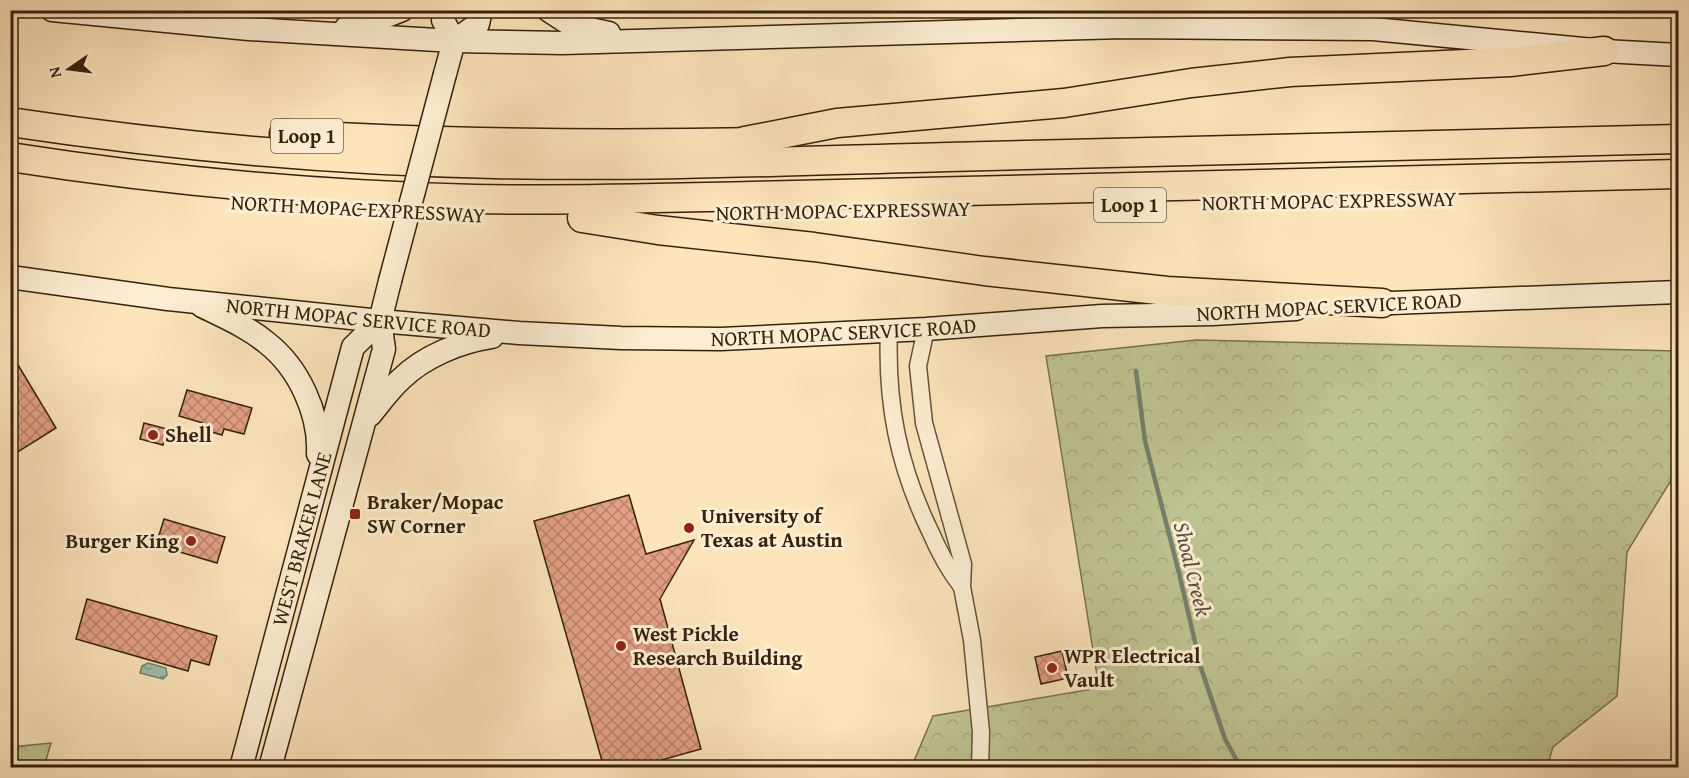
<svg xmlns="http://www.w3.org/2000/svg" width="1689" height="778" font-family="'Gentium Book Plus',serif">
  <defs>
    <pattern id="forest-crowns" width="20" height="18" patternUnits="userSpaceOnUse" patternTransform="scale(1.5)"><rect width="20" height="18" fill="#bec491"/><path d="M2 6a3 3 0 1 1 6 0M12 15a3 3 0 1 1 6 0" fill="none" stroke="#a4a87c"/></pattern>
    <pattern id="water-ripples" width="26" height="14" patternUnits="userSpaceOnUse" patternTransform="scale(1.5)"><rect width="26" height="14" fill="#9fbfae"/><path d="M2 4q2-2 4 0t4 0M15 11q2-2 4 0t4 0" fill="none" stroke="#829b8c"/></pattern>
    <pattern id="building-cross-hatch" width="8" height="8" patternUnits="userSpaceOnUse" patternTransform="scale(1.5)"><rect width="8" height="8" fill="#e3a084"/><path d="M0 0l8 8M0 8l8-8" fill="none" stroke="#b9826a"/></pattern>
  </defs>
  <rect width="100%" height="100%" fill="#fce4bb"/>
  <filter id="stains"><feTurbulence type="fractalNoise" baseFrequency=".00333" numOctaves="4"/><feColorMatrix values="0 0 0 0 .2 0 0 0 0 .09 0 0 0 0 .02 0 0 0 .5 -.17"/></filter>
  <radialGradient id="worn" r=".72"><stop offset=".6" stop-color="#630" stop-opacity="0"/><stop offset="1" stop-color="#630" stop-opacity=".3"/></radialGradient>
  <!-- forest -->
  <g fill="url(#forest-crowns)" stroke="#7a724f" stroke-width="1.5">
    <path d="M1196 340 1678 351V469L1627 552 1617 696 1553 747 1547 767 911 768 933 716 1099 688 1046 356Z"/>
    <path d="M51 743 44 767H11V747Z"/>
  </g>
  <!-- water -->
  <path fill="url(#water-ripples)" stroke="#75806e" stroke-width="1.5" d="M148 663 166 668 167 675 163 679 140 673 142 666Z"/>
  <g fill="none" stroke-linecap="round" stroke-linejoin="round">
    <!-- stream -->
    <path stroke="#75806e" stroke-width="4.5" d="M1136 371 1145 441 1179 573 1201 668 1225 739 1241 768"/>
  </g>
  <!-- building -->
  <g fill="url(#building-cross-hatch)" stroke="#36210d" stroke-width="1.5">
    <path d="M18 365 56 428 16 453 10 445V370Z"/>
    <path d="M187 390 252 408 244 434 224 429 222 435 201 429 203 423 179 416Z"/>
    <path d="M144 423 167 429 163 445 140 439Z"/>
    <path d="M629 495 646 554 694 540 660 599 701 749 633 768H604L534 521Z"/>
    <path d="M164 519 225 537 217 563 156 545Z"/>
    <path d="M87 599 217 636 209 665 191 660 188 671 76 639Z"/>
    <path d="M1062 651 1068 678 1041 684 1035 657Z"/>
  </g>
  <g fill="none" stroke-linecap="round" stroke-linejoin="round">
    <!-- minor casing -->
    <g stroke="#685238" stroke-width="19">
      <g id="minor">
        <path d="M926 329 918 366 924 423 963 564 962 587 972 640 981 732 980 768"/>
        <path d="M889 330C886 403 898 465 930 531 939 552 948 569 962 587"/>
      </g>
    </g>
    <!-- secondary casing -->
    <g stroke="#36210d" stroke-width="25">
      <g id="secondary">
        <path d="M52 10 249 29 454 41 563 43 1123 27 1373 29 1604 51 1678 55"/>
        <path d="M446 10 443 20 454 41"/>
        <path d="M548 10 571 25 609 33"/>
        <path d="M346 28 374 21 402 10"/>
        <path d="M445 74 454 41 478 24 481 10"/>
        <path id="s1" d="M10 277 168 299 380 321 519 333 621 338 721 339 926 329 1102 316 1213 314 1296 309"/>
        <path d="M1365 304 1678 292"/>
        <path d="M202 306C224 317 248 327 267 343 299 368 320 414 318 454"/>
        <path d="M370 415C380 403 389 390 400 380 424 356 460 342 492 337"/>
        <path id="s2" d="M241 768 353 347 380 321"/>
        <path d="M270 768 384 349 380 321 390 281"/>
      </g>
    </g>
    <!-- motorway casing -->
    <g stroke="#36210d" stroke-width="31">
      <g id="motorway">
        <path d="M10 122C171 146 333 161 495 164 646 167 797 161 948 157 1192 151 1435 145 1678 139"/>
        <path d="M284 134C444 144 605 145 765 142"/>
        <path d="M745 141 837 123 1064 103 1191 83 1290 72 1510 62 1604 51"/>
        <path d="M10 157C164 181 320 195 475 199 567 201 660 198 752 196L1678 174"/>
        <path d="M582 218 658 230 814 247 984 271 1167 291 1382 303"/>
      </g>
    </g>
    <!-- minor -->
    <use href="#minor" stroke="#fdedd3" stroke-width="16"/>
    <!-- secondary -->
    <use href="#secondary" stroke="#fdedd3" stroke-width="22"/>
    <!-- motorway -->
    <use href="#motorway" stroke="#fce4bb" stroke-width="28"/>
    <!-- secondary-bridge casing -->
    <g stroke="#36210d" stroke-width="25" stroke-linecap="butt">
      <path id="secondary-bridge" d="M390 281 445 74"/>
    </g>
    <!-- secondary-bridge -->
    <use href="#secondary-bridge" stroke="#fdedd3" stroke-width="22"/>
  </g>
  <!-- markers -->
  <g fill="#8f2418" stroke="#fdedd3" stroke-width="2">
    <circle cx="153" cy="435" r="6"/>
    <rect x="349" y="508" width="12" height="12" rx="3"/>
    <circle cx="689" cy="528" r="6"/>
    <circle cx="191" cy="541" r="6"/>
    <circle cx="621" cy="646" r="6"/>
    <circle cx="1052" cy="668" r="6"/>
  </g>
  <g text-anchor="middle" stroke-width="6" stroke-linejoin="round" paint-order="stroke">
    <!-- shield labels -->
    <g fill="#fdedd3" stroke="#725e48" stroke-width="1.5">
      <rect x="271" y="119" width="72" height="34" rx="4.5"/>
      <rect x="1094" y="188" width="72" height="34" rx="4.5"/>
    </g>
    <g font-size="20" font-weight="bold" fill="#36210d">
      <text x="307" y="143">Loop 1</text>
      <text x="1130" y="212">Loop 1</text>
    </g>
    <!-- street labels -->
    <g font-size="21" fill="#36210d" stroke="#fdedd3">
      <text transform="translate(1329 201) rotate(-1)" y="7">NORTH MOPAC EXPRESSWAY</text>
      <text transform="translate(358 209) rotate(3)" y="7">NORTH MOPAC EXPRESSWAY</text>
      <text transform="translate(843 211) rotate(-1)" y="7">NORTH MOPAC EXPRESSWAY</text>
      <text transform="translate(1329 307) rotate(-3)" y="7">NORTH MOPAC SERVICE ROAD</text>
      <text dy="7" stroke="none"><textPath href="#s1" startOffset="351">NORTH MOPAC SERVICE ROAD</textPath></text>
      <text dy="7" stroke="none"><textPath href="#s1" startOffset="837">NORTH MOPAC SERVICE ROAD</textPath></text>
      <text dy="7" stroke="none"><textPath href="#s2" startOffset="237">WEST BRAKER LANE</textPath></text>
    </g>
    <!-- poi labels -->
    <g font-size="21" font-weight="bold" fill="#36210d" stroke="#fdedd3" text-anchor="start">
      <text x="165" y="442">Shell</text>
      <text x="367" y="509">Braker/Mopac<tspan x="367" dy="24">SW Corner</tspan></text>
      <text x="701" y="523">University of<tspan x="701" dy="24">Texas at Austin</tspan></text>
      <text x="179" y="548" text-anchor="end">Burger King</text>
      <text x="633" y="641">West Pickle<tspan x="633" dy="24">Research Building</tspan></text>
      <text x="1064" y="663">WPR Electrical<tspan x="1064" dy="24">Vault</tspan></text>
    </g>
    <!-- water labels -->
    <g font-size="22" font-style="italic" fill="#56503d" stroke="#fdedd3">
      <text transform="translate(1193 569) rotate(76)" y="8">Shoal Creek</text>
    </g>
  </g>
  <!-- margin -->
  <rect width="1689" height="778" fill="none" stroke="#fce4bb" stroke-width="36"/>
  <rect x="12" y="12" width="1665" height="754" fill="none" stroke="#36210d" stroke-width="3"/>
  <rect x="18" y="18" width="1653" height="742" fill="none" stroke="#36210d" stroke-width="1.5"/>
  <!-- north arrow -->
  <g transform="translate(69 69) rotate(256)" stroke="#fdedd3" stroke-width="4.5" paint-order="stroke">
  <path d="M0-4.5L10 22L0 15L-10 22Z" fill="#36210d"/>
  <text y="-9" font-size="16" font-weight="bold" text-anchor="middle" fill="#36210d">N</text>
  </g>
  <rect width="100%" height="100%" filter="url(#stains)"/>
  <rect width="100%" height="100%" fill="url(#worn)"/>
</svg>
